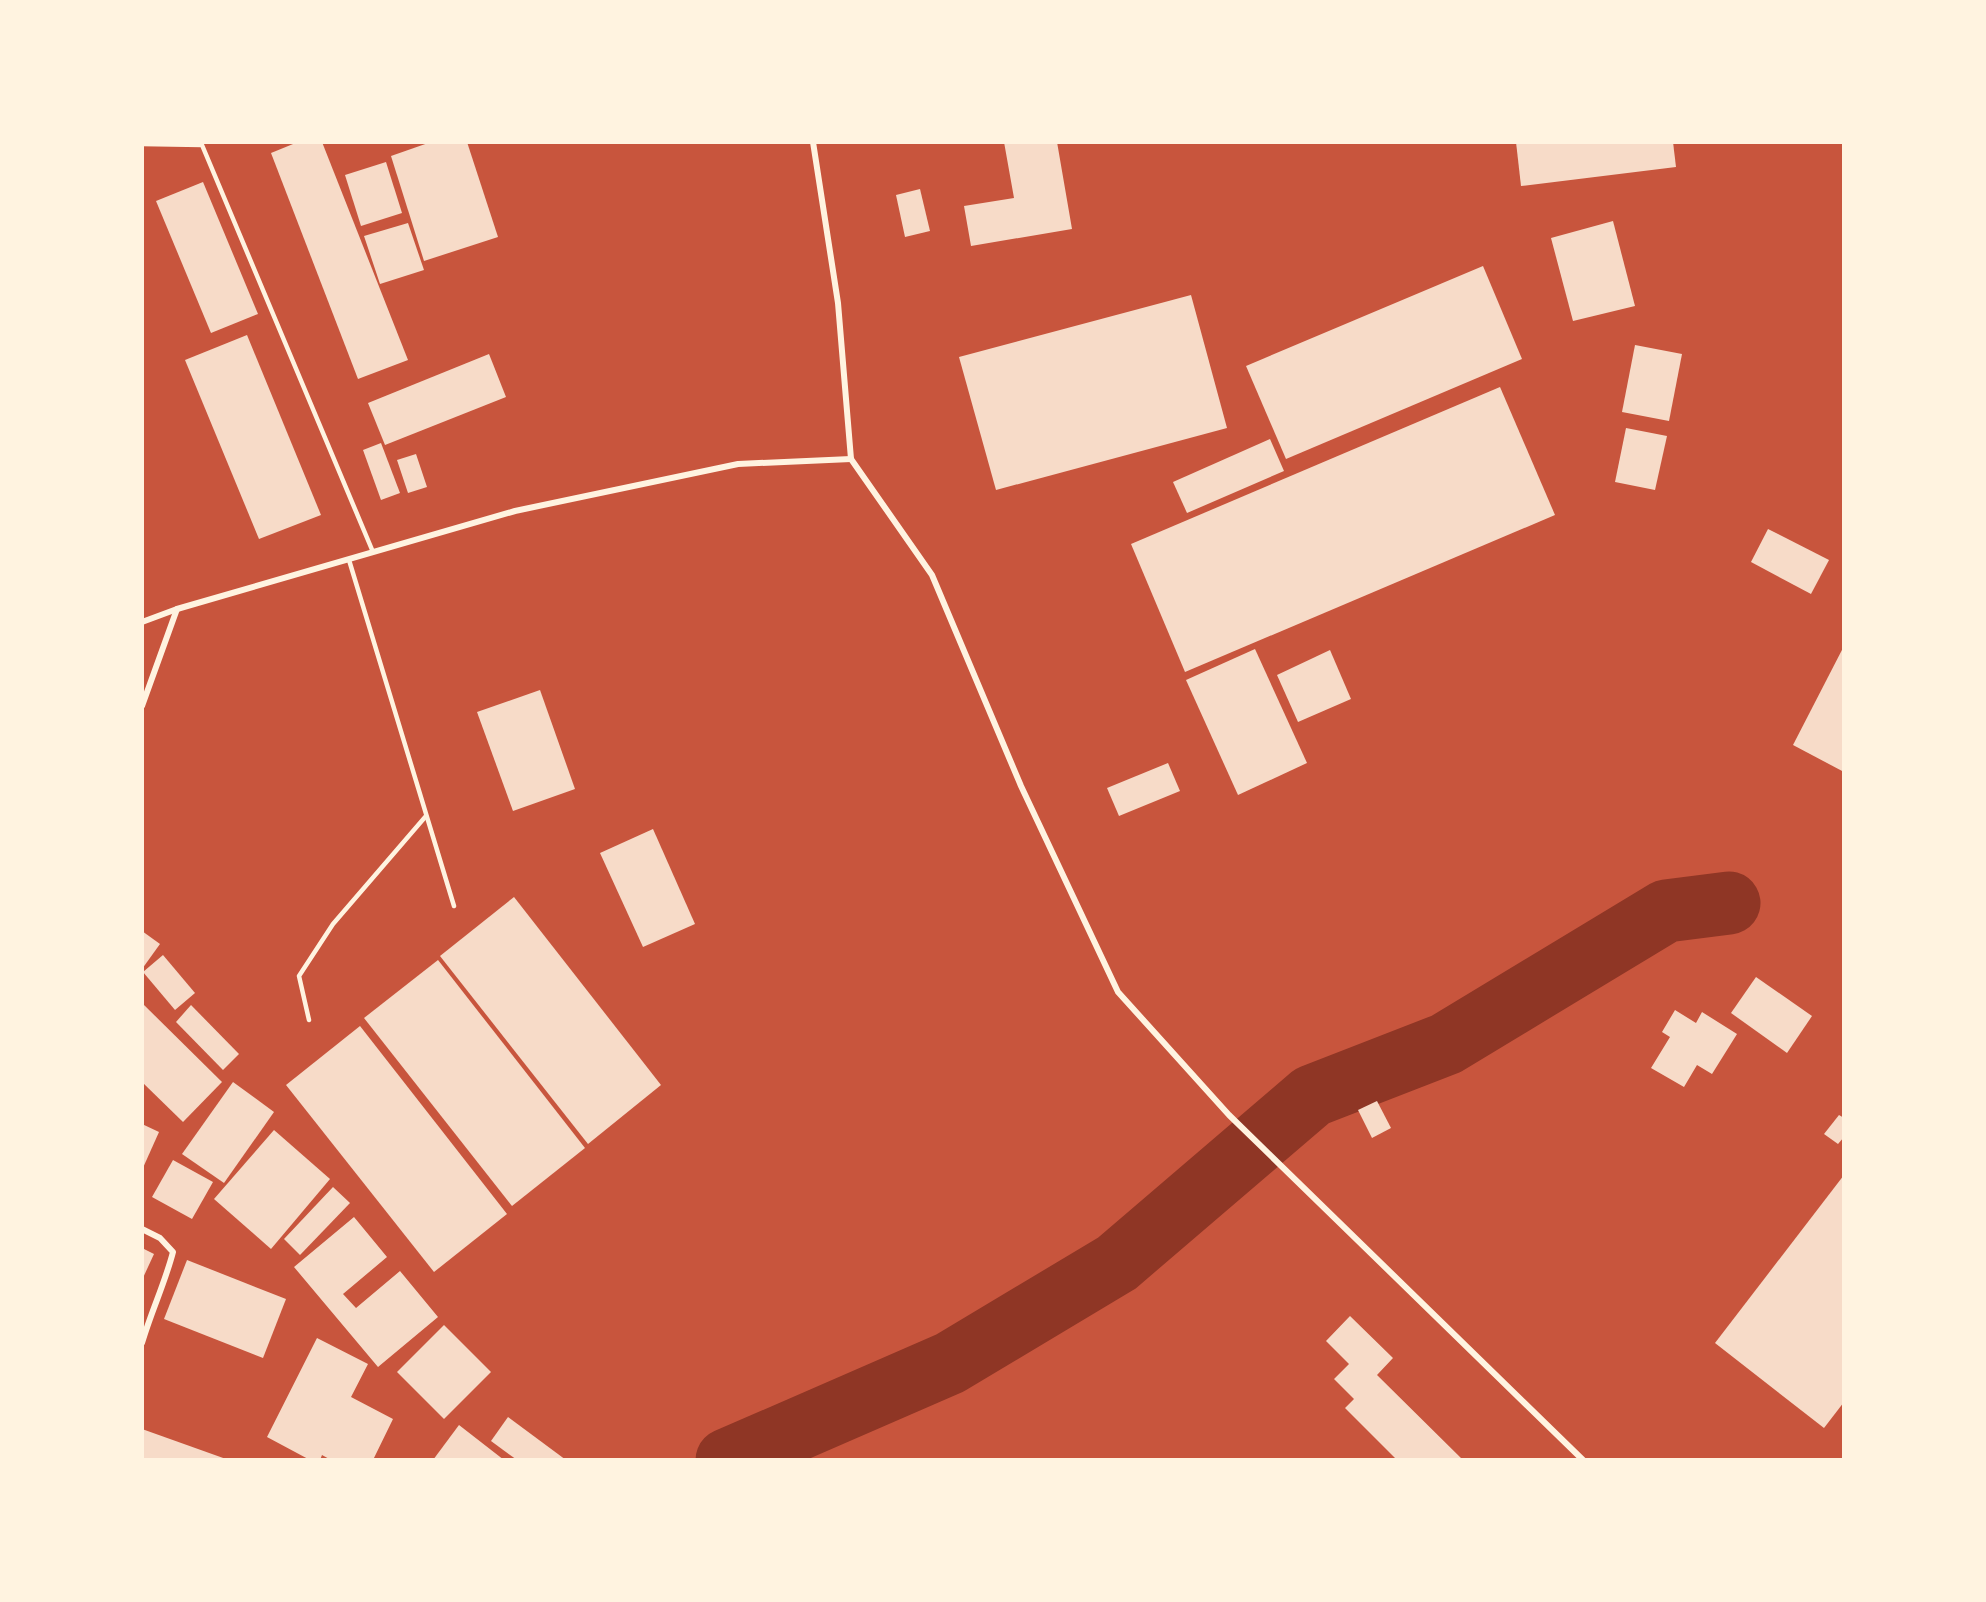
<svg xmlns="http://www.w3.org/2000/svg" width="1986" height="1602" font-family="'Exo 2',sans-serif">
  <rect width="100%" height="100%" fill="#c8553d"/>
  <g fill="none" stroke-linecap="round" stroke-linejoin="round">
    <!-- river -->
    <path stroke="#8f3625" stroke-width="63" d="M727 1460 950 1363 1117 1263 1312 1096 1446 1044 1666 911 1729 903"/>
  </g>
  <!-- building -->
  <g fill="#f7dbc8">
    <path d="M298 142H322L408 360 358 379 271 153Z"/>
    <path d="M431 142H467L498 237 424 261 391 156Z"/>
    <path d="M1004 142H1057L1072 229 971 246 964 206 1014 198Z"/>
    <path d="M1516 142H1673L1676 167 1521 186Z"/>
    <path d="M386 162 402 213 361 226 345 175Z"/>
    <path d="M203 182 258 314 211 333 156 201Z"/>
    <path d="M920 189 930 231 905 237 896 195Z"/>
    <path d="M1613 221 1635 306 1573 321 1551 238Z"/>
    <path d="M408 223 424 270 380 284 364 236Z"/>
    <path d="M1483 266 1522 359 1286 459 1246 366Z"/>
    <path d="M1191 295 1227 428 996 490 959 357Z"/>
    <path d="M247 335 321 515 259 539 185 360Z"/>
    <path d="M1635 345 1682 354 1669 421 1622 412Z"/>
    <path d="M489 354 506 397 385 445 368 403Z"/>
    <path d="M1500 387 1555 515 1185 672 1131 544Z"/>
    <path d="M1626 428 1667 436 1655 490 1615 482Z"/>
    <path d="M1270 439 1284 471 1187 513 1173 482Z"/>
    <path d="M381 443 400 493 381 500 363 450Z"/>
    <path d="M416 454 427 487 408 493 397 460Z"/>
    <path d="M1768 529 1829 560 1811 594 1751 562Z"/>
    <path d="M1844 646V772L1793 745Z"/>
    <path d="M1255 649 1307 763 1238 795 1186 680Z"/>
    <path d="M1330 650 1351 699 1298 722 1277 675Z"/>
    <path d="M540 690 575 789 513 811 477 712Z"/>
    <path d="M1168 763 1180 791 1119 816 1107 788Z"/>
    <path d="M653 829 695 924 643 947 600 853Z"/>
    <path d="M514 897 661 1085 588 1144 440 956Z"/>
    <path d="M142 931 160 944 142 969Z"/>
    <path d="M163 955 195 993 175 1010 143 972Z"/>
    <path d="M438 960 585 1148 512 1206 364 1018Z"/>
    <path d="M1756 977 1812 1016 1787 1053 1731 1013Z"/>
    <path d="M142 1003 222 1082 183 1122 142 1082Z"/>
    <path d="M191 1005 239 1054 223 1070 176 1022Z"/>
    <path d="M1675 1010 1696 1023 1702 1012 1737 1034 1712 1074 1697 1065 1684 1087 1651 1068 1670 1037 1662 1032Z"/>
    <path d="M360 1026 507 1214 434 1272 286 1085Z"/>
    <path d="M233 1082 274 1112 224 1183 182 1154Z"/>
    <path d="M1377 1101 1391 1128 1372 1138 1358 1110Z"/>
    <path d="M1839 1115 1844 1118V1137L1838 1144 1824 1134Z"/>
    <path d="M142 1124 159 1132 142 1170Z"/>
    <path d="M274 1130 330 1179 271 1249 214 1199Z"/>
    <path d="M173 1160 213 1182 192 1219 152 1197Z"/>
    <path d="M1844 1175V1402L1824 1428 1715 1343Z"/>
    <path d="M333 1187 350 1203 300 1255 284 1239Z"/>
    <path d="M354 1217 387 1257 343 1294 356 1308 400 1271 438 1317 378 1367 294 1267Z"/>
    <path d="M142 1248 154 1254 142 1280Z"/>
    <path d="M187 1260 286 1299 263 1358 164 1319Z"/>
    <path d="M1350 1316 1393 1358 1377 1375 1463 1460H1397L1345 1408 1354 1399 1334 1379 1349 1364 1326 1341Z"/>
    <path d="M444 1325 491 1372 444 1419 397 1372Z"/>
    <path d="M317 1338 368 1364 351 1397 393 1419 373 1460H331L322 1455 320 1460H310L267 1437Z"/>
    <path d="M508 1417 566 1460H517L491 1441Z"/>
    <path d="M459 1425 504 1460H433Z"/>
    <path d="M142 1429 226 1459V1460H142Z"/>
  </g>
  <g fill="none" stroke-linecap="round" stroke-linejoin="round">
    <!-- service -->
    <g stroke="#fff3e0" stroke-width="4.5">
      <path d="M142 144 202 145 373 552"/>
      <path d="M349 560 454 906"/>
      <path d="M309 1020 299 976 333 924 426 816"/>
    </g>
    <!-- minor -->
    <g stroke="#fff3e0" stroke-width="6">
      <path d="M813 142 838 303 851 459 932 575 1021 786 1118 992 1229 1115 1583 1460"/>
      <path d="M142 622 177 609 515 511 738 464 851 459"/>
      <path d="M142 706 177 609"/>
      <path d="M142 1229 160 1238 173 1252C165 1283 151 1312 142 1343"/>
    </g>
  </g>
  <!-- border -->
  <rect width="1986" height="1602" fill="none" stroke="#fff3e0" stroke-width="288"/>
</svg>
